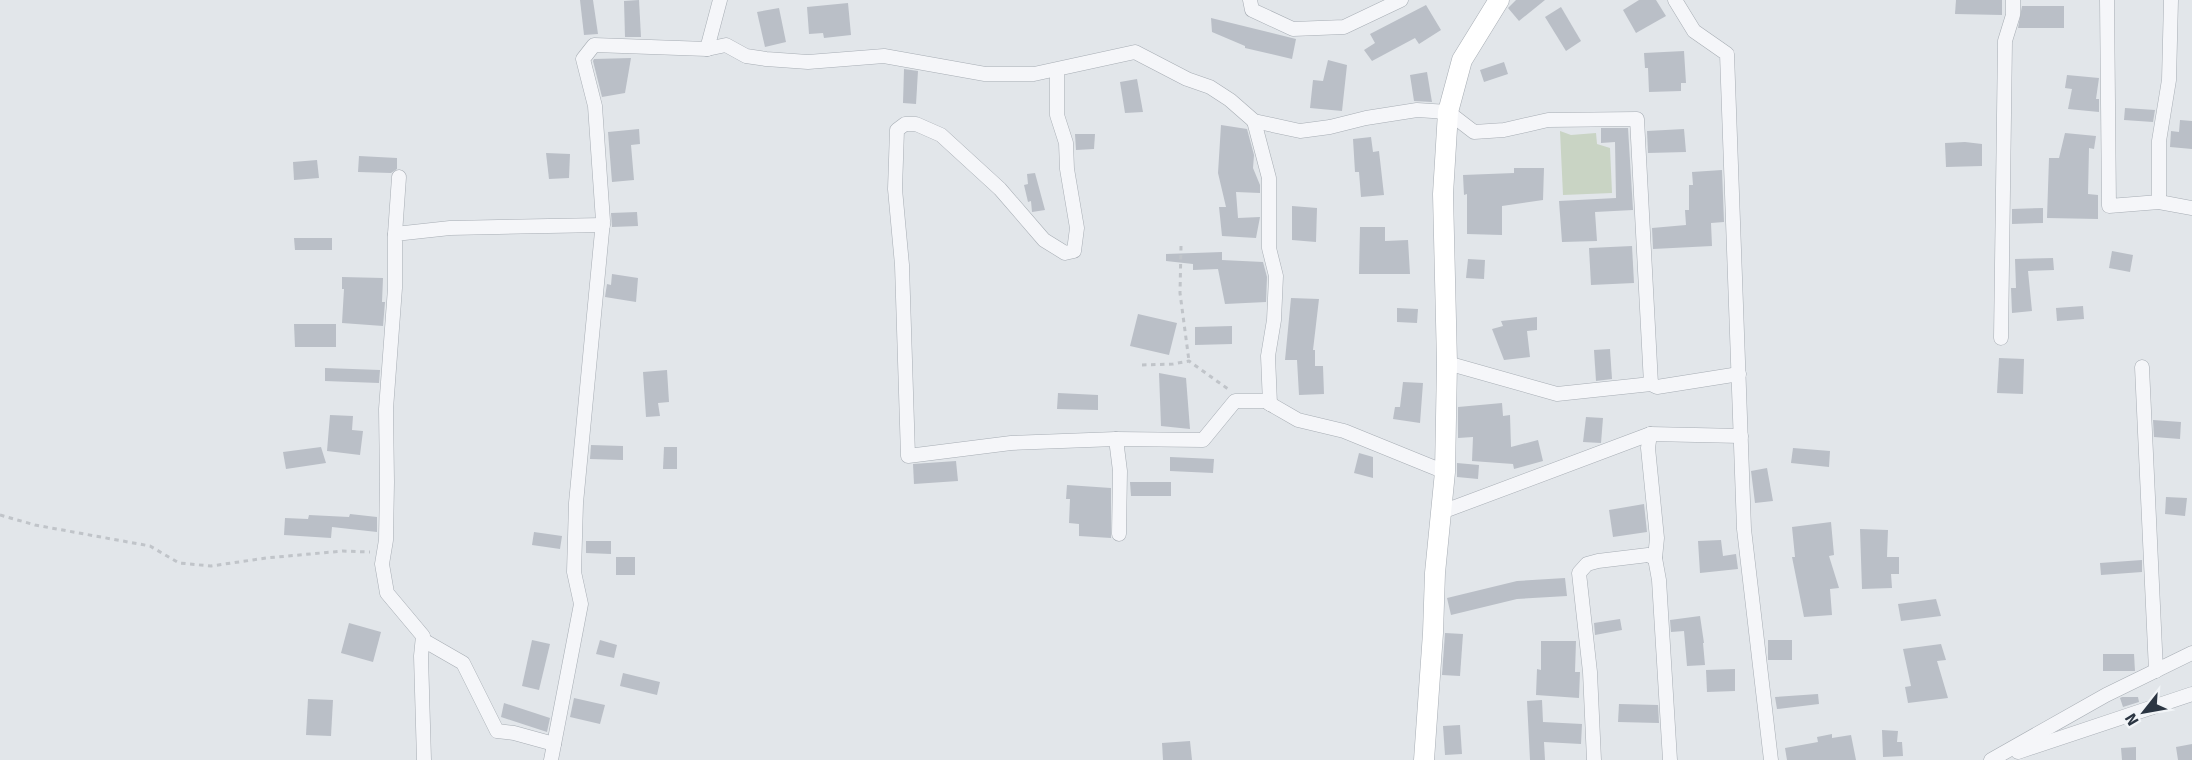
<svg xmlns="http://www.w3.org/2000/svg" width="2192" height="760" font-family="Signika,sans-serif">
  <rect width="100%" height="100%" fill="#e2e6ea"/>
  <!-- green -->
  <path fill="#c9d4c4" d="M1560 131 1571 135 1596 133 1597 144 1610 148 1612 193 1563 195Z"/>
  <!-- building -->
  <g fill="#babfc7">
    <path d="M580 0H593L598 34 584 35Z"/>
    <path d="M639 0 641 37H625L624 1Z"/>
    <path d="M1516 0H1545L1519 21 1508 8Z"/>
    <path d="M1639 0H1656L1666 16 1636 33 1623 10Z"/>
    <path d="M1956 0H2002V15L1955 14Z"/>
    <path d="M848 3 851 35 824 38 823 33 809 34 807 7Z"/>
    <path d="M1426 5 1441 30 1419 44 1415 38 1372 61 1364 50 1375 43 1370 34Z"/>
    <path d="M2022 6H2064V28H2018Z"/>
    <path d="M1561 7 1581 41 1566 51 1545 17Z"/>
    <path d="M779 8 786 42 765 47 757 12Z"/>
    <path d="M1211 18 1296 39 1292 59 1245 48V46L1212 32Z"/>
    <path d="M1684 51 1686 83H1681V91L1649 92 1648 68H1645L1644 53Z"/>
    <path d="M631 58 625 93 602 97 593 61 594 59Z"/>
    <path d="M1328 60 1347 65 1342 111 1310 108 1313 80 1323 81Z"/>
    <path d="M1504 62 1508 74 1484 82 1480 70Z"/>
    <path d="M904 69 918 71 916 104 903 103Z"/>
    <path d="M1427 72 1432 102 1414 101 1410 75Z"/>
    <path d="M2067 75 2099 78 2096 99H2099V112L2068 109 2072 89 2065 88Z"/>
    <path d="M1137 79 1143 112 1125 113 1120 82Z"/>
    <path d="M2125 108 2155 110 2153 122 2124 120Z"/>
    <path d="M2180 120 2192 121V149L2170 147 2171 131 2179 132Z"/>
    <path d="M1221 125 1247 129 1254 155 1253 168 1260 185V193L1236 192 1238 218 1260 217 1256 238 1222 236 1219 207H1226L1218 173Z"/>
    <path d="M1601 128H1628L1633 210 1595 212 1597 241 1562 242 1559 201 1616 198 1615 142 1601 143Z"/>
    <path d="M639 129 640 144 631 145 634 180 612 182 608 132Z"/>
    <path d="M1684 129 1686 152 1648 153 1647 131Z"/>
    <path d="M2065 133 2096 136 2094 149 2089 148 2088 194 2098 195V219L2047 218 2049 158H2059Z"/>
    <path d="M1075 134H1095L1094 149 1076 150Z"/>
    <path d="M1371 137 1373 152 1379 151 1384 195 1361 197 1359 172H1355L1353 139Z"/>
    <path d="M1965 142 1982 144V166L1946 167 1945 143Z"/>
    <path d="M546 153 570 154 569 178 549 179Z"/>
    <path d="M359 156 397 158V169L391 173 358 172Z"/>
    <path d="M317 160 319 178 294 180 293 162Z"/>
    <path d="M1514 168H1544L1543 200 1502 206V235L1467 234V194L1464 195 1463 175 1514 173Z"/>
    <path d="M1722 170 1724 222 1711 223 1712 246 1653 249 1652 228 1686 225 1685 210H1689V185H1693L1692 172Z"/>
    <path d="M1035 173 1045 210 1032 212 1031 201 1028 202 1024 185 1028 184 1027 174Z"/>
    <path d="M1292 206 1317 208 1316 242 1292 240Z"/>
    <path d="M2043 208V223L2012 224V209Z"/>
    <path d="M637 212 638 226 612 227 611 213Z"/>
    <path d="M1360 227H1385V241L1408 240 1410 274H1359Z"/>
    <path d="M294 238H332V250H295Z"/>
    <path d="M1632 246 1634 283 1591 285 1589 248Z"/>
    <path d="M2112 251 2133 255 2130 272 2109 268Z"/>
    <path d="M1222 252V260L1263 262 1267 277 1266 302 1225 304 1218 269 1193 270V264L1166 261V254Z"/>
    <path d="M2053 258 2054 270 2028 271 2032 311 2012 313 2011 288H2016L2015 259Z"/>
    <path d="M1468 259 1485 260 1484 279 1466 278Z"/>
    <path d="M612 274 638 278 636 302 605 297 607 284 611 285Z"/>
    <path d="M342 277 383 278 382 302H385L383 326 342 323 344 289H342Z"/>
    <path d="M1291 298 1319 299 1313 350H1315V366H1323L1324 394 1299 395 1297 360H1285Z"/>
    <path d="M2083 306 2084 319 2057 321 2056 308Z"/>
    <path d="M1397 308 1418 309 1417 323 1397 322Z"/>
    <path d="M1138 314 1177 323 1169 355 1130 346Z"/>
    <path d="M1537 317V330L1527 331 1530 357 1504 360 1492 329 1503 326 1501 321Z"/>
    <path d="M294 324H336V347H295Z"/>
    <path d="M1232 326V344L1195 345V327Z"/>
    <path d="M1610 349 1612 379 1596 381 1594 350Z"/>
    <path d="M1999 358 2024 359 2023 394 1997 393Z"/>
    <path d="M325 368 380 370 379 383 325 381Z"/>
    <path d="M667 370 669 402 658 403 660 416 646 417 643 372Z"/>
    <path d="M1159 373 1186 378 1190 429 1161 426Z"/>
    <path d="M1403 382 1423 383 1420 423 1393 419 1395 407H1400Z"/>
    <path d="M1058 393 1098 395V410L1057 409Z"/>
    <path d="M1502 403 1503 416 1510 415 1511 447 1538 440 1543 461 1514 469 1513 464 1472 461 1473 437 1458 438V407Z"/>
    <path d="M330 415 353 416 352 430 363 431 360 455 327 451Z"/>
    <path d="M1586 417 1603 418 1601 443 1583 442Z"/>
    <path d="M2153 420 2181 422 2180 439 2154 437Z"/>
    <path d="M591 445 623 446V460L590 459Z"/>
    <path d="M321 447 326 463 286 469 283 452Z"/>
    <path d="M664 447H677V469H663Z"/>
    <path d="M1793 448 1830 451 1829 467 1791 463Z"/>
    <path d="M1359 453 1373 457V478L1354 473Z"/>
    <path d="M1170 457 1214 459 1213 473 1170 471Z"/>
    <path d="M956 461 958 481 914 484 913 464Z"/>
    <path d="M1457 463 1479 465 1478 479 1457 477Z"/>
    <path d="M1767 468 1773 501 1755 503 1751 471Z"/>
    <path d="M1130 482H1171V496H1131Z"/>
    <path d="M1067 485 1111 488V538L1079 536V524L1069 523 1070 499H1066Z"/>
    <path d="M2166 497 2187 498 2185 516 2165 514Z"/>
    <path d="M1644 504 1647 532 1613 537 1609 510Z"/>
    <path d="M350 514 377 517V532L332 527 331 538 284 535 285 518 308 519 309 515 349 517Z"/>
    <path d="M1831 522 1834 555 1829 556 1839 588 1830 589 1832 615 1804 617 1792 557H1795L1792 527Z"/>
    <path d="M1860 529 1888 530 1887 557H1899V574H1891L1892 588 1862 589Z"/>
    <path d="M534 532 562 536 560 549 532 545Z"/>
    <path d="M1721 540 1723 556 1736 554 1738 569 1700 573 1698 541Z"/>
    <path d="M586 541H611V554L586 553Z"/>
    <rect x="616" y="557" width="19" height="18"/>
    <path d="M2142 560V572L2101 575 2100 563Z"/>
    <path d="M1565 578 1567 596 1517 599 1451 615 1447 598 1517 581Z"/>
    <path d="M1936 599 1941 616 1901 621 1898 604Z"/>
    <path d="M1700 616 1704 643H1703L1705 665 1687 666 1684 631 1671 632 1670 620Z"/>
    <path d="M1620 619 1622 630 1595 635 1594 623Z"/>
    <path d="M349 623 381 632 373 662 341 653Z"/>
    <path d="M1445 633 1463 634 1460 676 1442 675Z"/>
    <path d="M532 640 550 644 539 690 522 686Z"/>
    <path d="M600 640 617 645 614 658 596 654Z"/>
    <rect x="1768" y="640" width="24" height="20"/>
    <path d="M1541 641H1576L1575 672H1580L1579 698 1536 695 1537 669 1541 670Z"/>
    <path d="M1941 644 1946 660 1937 661 1948 698 1908 703 1905 687 1911 686 1903 649Z"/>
    <path d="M2103 654H2134L2135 671H2103Z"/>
    <path d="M1735 669V691L1707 692 1706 670Z"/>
    <path d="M623 673 660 682 657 695 620 686Z"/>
    <path d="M1818 694 1819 704 1777 709 1775 697Z"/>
    <path d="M2122 697H2138L2139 702 2123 707 2120 698Z"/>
    <path d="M574 698 605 705 600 724 570 717Z"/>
    <path d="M308 699 333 700 331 736 306 735Z"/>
    <path d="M1542 700 1543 722 1582 724 1581 744 1544 742 1545 760H1530L1527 701Z"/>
    <path d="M504 703 550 718 547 732 501 717Z"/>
    <path d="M1619 704 1658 705 1659 723 1618 722Z"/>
    <path d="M1460 725 1462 754 1445 755 1443 726Z"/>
    <path d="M1882 730 1898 731 1897 742H1902L1903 756 1883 757Z"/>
    <path d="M1832 734V738L1851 735 1856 760H1787L1785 748 1818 742 1817 737Z"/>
    <path d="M1190 741 1192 760H1163L1162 743Z"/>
    <path d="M2192 744V760H2178L2176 747Z"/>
    <path d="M2136 747V760H2122L2121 748Z"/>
  </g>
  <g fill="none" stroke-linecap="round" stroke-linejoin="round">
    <!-- street casing -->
    <g stroke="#a7adb4" stroke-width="15">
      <g id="street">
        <path d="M1250 0 1252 10 1293 29 1344 27 1401 0"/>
        <path d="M1675 0 1694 31 1727 54 1744 529 1771 760"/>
        <path d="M2107 0 2109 206 2159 202 2192 208"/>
        <path d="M707 49 726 45 746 56 766 59 808 62 884 56 985 74H1034L1135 52 1187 79 1210 87 1230 100 1254 121 1300 131 1330 127 1366 118 1417 110 1448 112 1474 132 1504 130 1548 120 1637 119 1651 384"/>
        <path d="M1057 70V115L1066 143 1067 169 1077 228 1074 251 1065 253 1044 240 1000 189 941 135 916 124H905L897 130 895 189 902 265 908 456 1011 443 1116 439"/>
        <path d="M1254 121 1269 178V248L1276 276 1274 320 1268 356 1270 404"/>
        <path d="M2159 202V141L2169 80 2171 0"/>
        <path d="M395 234 399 177"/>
        <path d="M2001 338 2005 41 2013 15V0"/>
        <path d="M1447 363 1557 394 1651 384 1657 387 1739 374"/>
        <path d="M2142 367 2156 671"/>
        <path d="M1650 434 1648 448 1657 538 1655 558"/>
        <path d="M1439 513 1650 434 1741 436"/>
        <path d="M1119 534 1120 471 1116 439 1203 440 1235 401H1265L1298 420 1344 431 1445 472"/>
        <path d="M423 640 463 663 497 731 514 733 554 744"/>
        <path d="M2018 752 2192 694"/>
        <path d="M424 760 421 656 423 636 387 593 382 564 386 540 387 482 386 409 395 288V234L450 228 603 225"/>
        <path d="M551 760 581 604 574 572 576 503 603 221 595 106 583 59 594 45 707 49 720 0"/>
        <path d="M1594 760 1590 672 1579 573 1587 564 1598 561 1648 555 1655 558 1659 580 1670 760"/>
        <path d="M1991 760 2106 695 2192 653"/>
      </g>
    </g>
    <!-- secondary casing -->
    <g stroke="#a7adb4" stroke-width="21">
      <path id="secondary" d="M1424 760 1433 633 1435 573 1445 472 1447 363 1443 194 1448 112 1462 60 1499 0"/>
    </g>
    <!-- path -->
    <g stroke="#c0c4c9" stroke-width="3" stroke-dasharray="4.5 4.5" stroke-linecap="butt">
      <path d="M1181 246 1180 293 1189 361"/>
      <path d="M1142 365 1173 364 1189 361 1228 389"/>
      <path d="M0 515 35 525 150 546 179 563 211 566 266 558 343 551 370 552"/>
    </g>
    <!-- street -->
    <use href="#street" stroke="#f5f6f9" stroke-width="14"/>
    <!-- secondary -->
    <use href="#secondary" stroke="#fff" stroke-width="20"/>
  </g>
  <!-- north arrow -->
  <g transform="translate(2144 712) rotate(239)" stroke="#f2f5f8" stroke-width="4.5" paint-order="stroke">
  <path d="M0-4.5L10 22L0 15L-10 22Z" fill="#2b3542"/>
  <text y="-9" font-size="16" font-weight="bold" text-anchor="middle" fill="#2b3542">N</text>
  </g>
</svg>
